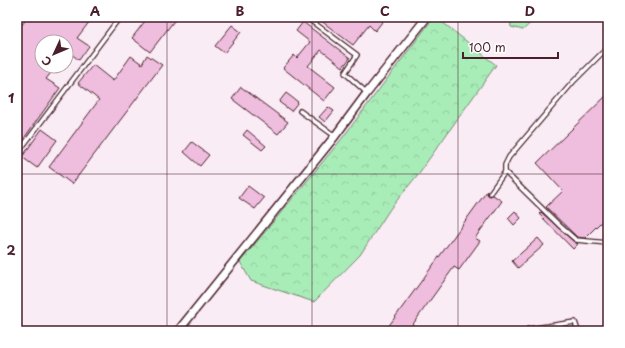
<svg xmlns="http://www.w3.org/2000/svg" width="625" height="348" font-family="'Playpen Sans',sans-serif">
  <defs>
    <pattern id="forest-crowns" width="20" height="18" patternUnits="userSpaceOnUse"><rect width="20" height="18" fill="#a8edb8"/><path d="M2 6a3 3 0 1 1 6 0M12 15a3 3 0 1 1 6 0" fill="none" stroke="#92cb9e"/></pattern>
  </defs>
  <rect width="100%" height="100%" fill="#faecf5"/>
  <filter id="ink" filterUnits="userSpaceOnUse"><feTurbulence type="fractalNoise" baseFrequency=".025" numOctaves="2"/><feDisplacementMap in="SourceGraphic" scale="8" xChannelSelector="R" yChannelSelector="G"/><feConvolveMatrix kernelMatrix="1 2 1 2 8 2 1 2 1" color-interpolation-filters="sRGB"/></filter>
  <g filter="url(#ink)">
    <!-- forest -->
    <g fill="url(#forest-crowns)" stroke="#798672">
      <path d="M434 17H436L496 65 419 173 390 209 360 255 314 302 251 281 240 262 340 141Z"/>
      <path d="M510 17H537L523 30 511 27Z"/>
    </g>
    <!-- building -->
    <g fill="#efbede" stroke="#4a1f2b">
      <path d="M28 17H93L77 38 89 46 79 60 66 50V42H42V66H56L46 79 60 88 17 148V31Z"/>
      <path d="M148 17H177L150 52 132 38Z"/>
      <path d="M316 17H386L375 31 369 25 353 45Z"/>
      <path d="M303 22 350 58 343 67 321 50 308 66 335 87 324 101 283 68 294 55 297 58 310 42 296 31Z"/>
      <path d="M232 25 241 32 224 53 215 46Z"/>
      <path d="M147 55 162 65 72 184 49 167 99 100 78 83 93 65 113 81 131 56 142 64Z"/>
      <path d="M241 87 288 122 278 134 232 99Z"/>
      <path d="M286 93 298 102 291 111 279 102Z"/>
      <path d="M608 94V225L603 220 585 238 577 237 546 207 563 191 537 163Z"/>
      <path d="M328 107 334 111 325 122 319 117Z"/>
      <path d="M42 129 57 140 37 168 22 157Z"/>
      <path d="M247 130 266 146 262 150 243 135Z"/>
      <path d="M192 142 209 155 200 166 184 152Z"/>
      <path d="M248 186 264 198 255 209 239 198Z"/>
      <path d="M487 191V193L488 195 490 196 493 195 502 201 475 238 480 241 459 270 454 267 408 331H385Z"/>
      <path d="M515 211 521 218 514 225 508 218Z"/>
      <path d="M541 212 574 242 578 244 573 249 539 214Z"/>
      <path d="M538 238 544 245 518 268 512 261Z"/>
    </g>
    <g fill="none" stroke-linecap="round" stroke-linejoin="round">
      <!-- service casing -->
      <g stroke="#4a1f2b" stroke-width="6">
        <g id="service">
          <path d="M306 17 357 55 345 73 367 93"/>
          <path d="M608 47 573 82 509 157 505 165V172L560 226 576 240 608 243"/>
          <path d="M300 111 335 136"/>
          <path d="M17 154 120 17"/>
          <path d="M490 193 505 172"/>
          <path d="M526 331 528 329 575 322 578 331"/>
        </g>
      </g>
      <!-- minor casing -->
      <g stroke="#4a1f2b" stroke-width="10">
        <path id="minor" d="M178 331 335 136 367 93 427 17"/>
      </g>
      <!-- service -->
      <use href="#service" stroke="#fff" stroke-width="3.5"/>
      <!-- minor -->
      <use href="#minor" stroke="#fff" stroke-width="7"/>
      <!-- rail -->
      <path stroke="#4a1f2b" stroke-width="2" d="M501 331 502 330"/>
    </g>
  </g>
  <!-- grid -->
  <path fill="none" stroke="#4a1f2b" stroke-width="1" stroke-opacity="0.55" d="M167 17V331M312 17V331M458 17V331M17 174H608"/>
  <!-- margin -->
  <rect width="625" height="348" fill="none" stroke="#fff" stroke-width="44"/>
  <!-- north arrow -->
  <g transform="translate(54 54) rotate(226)"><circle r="19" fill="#ffffff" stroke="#b7a5aa"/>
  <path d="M0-3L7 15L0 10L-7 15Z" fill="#4a1f2b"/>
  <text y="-6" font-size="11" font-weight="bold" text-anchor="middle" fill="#4a1f2b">С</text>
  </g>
  <!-- scale -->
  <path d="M463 52v6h95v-6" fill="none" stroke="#4a1f2b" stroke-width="2"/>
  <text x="469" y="52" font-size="12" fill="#4a1f2b" stroke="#ffffff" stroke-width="3" paint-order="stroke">100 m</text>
  <rect x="22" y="22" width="581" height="304" fill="none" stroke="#4a1f2b" stroke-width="1.5"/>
  <g font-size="13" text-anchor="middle" font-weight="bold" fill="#4a1f2b">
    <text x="95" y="16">A</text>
    <text x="240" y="16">B</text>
    <text x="385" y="16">C</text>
    <text x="530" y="16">D</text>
    <text x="11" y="103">1</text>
    <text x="11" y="255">2</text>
  </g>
</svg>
